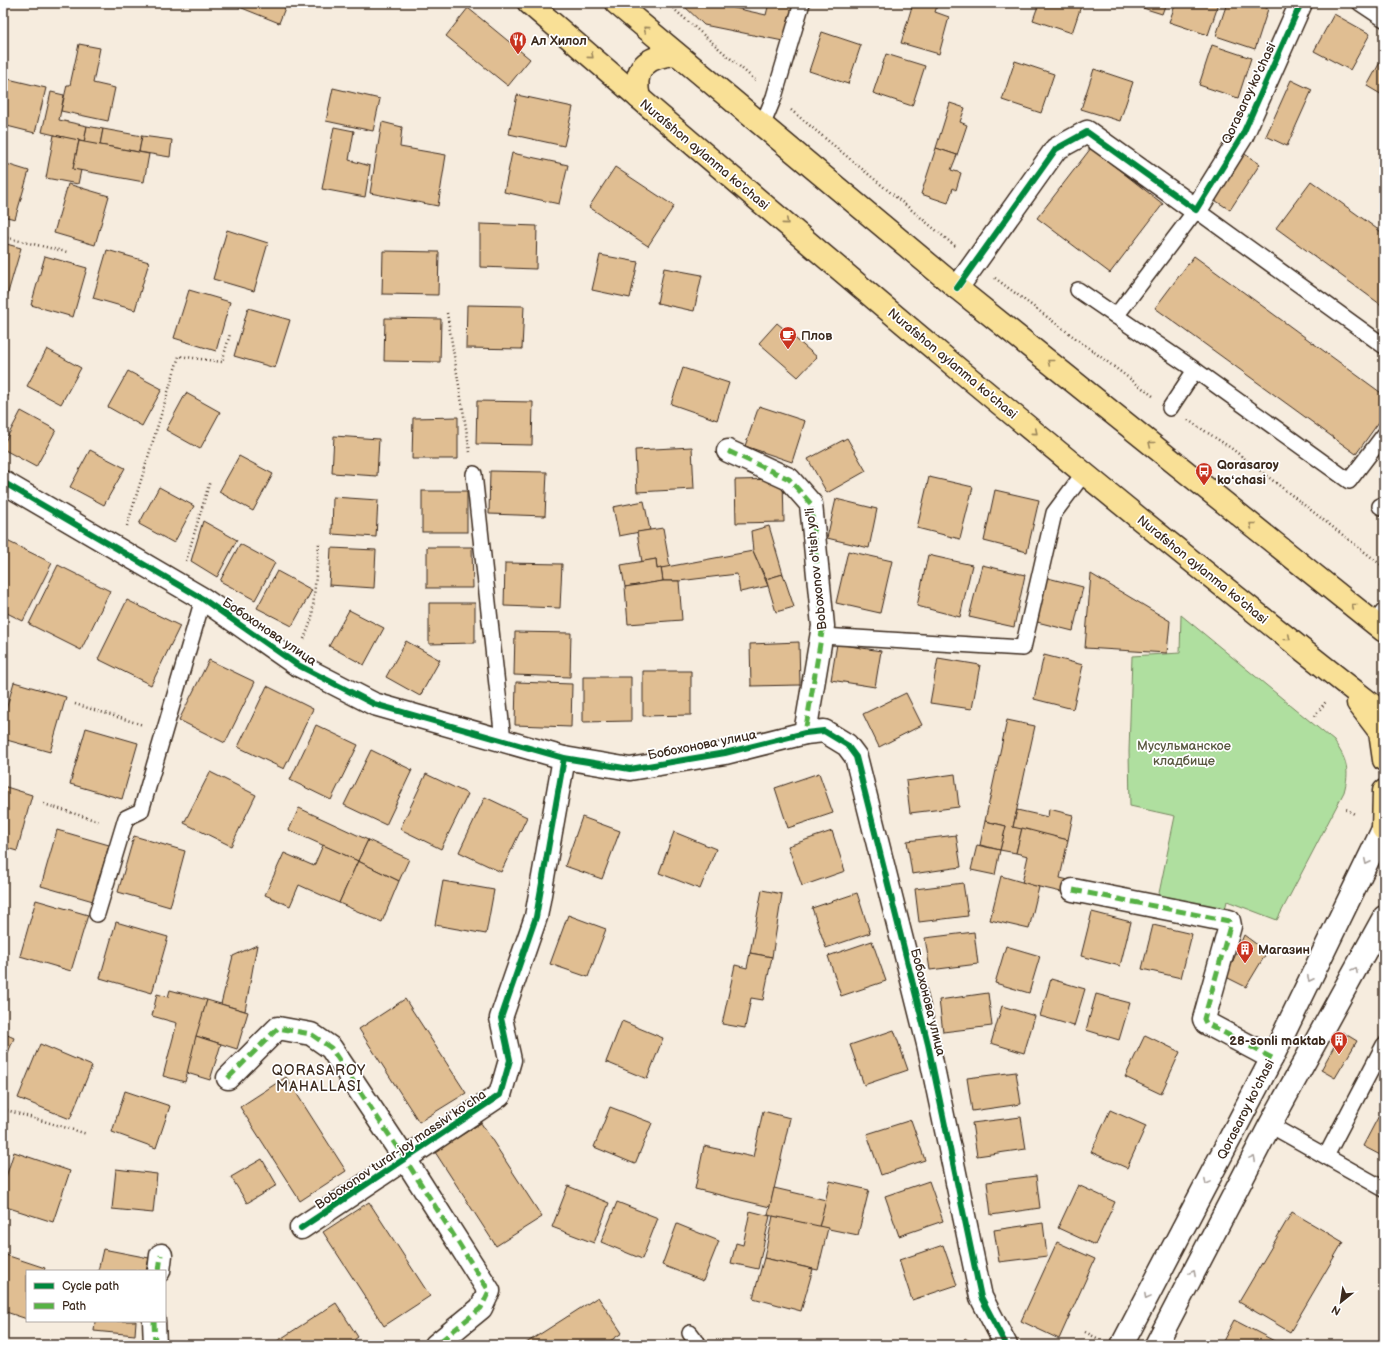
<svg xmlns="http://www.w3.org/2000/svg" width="1387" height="1348" font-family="'Balsamiq Sans',sans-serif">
  <rect width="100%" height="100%" fill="#f6ecde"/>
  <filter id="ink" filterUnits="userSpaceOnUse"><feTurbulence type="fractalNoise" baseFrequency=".025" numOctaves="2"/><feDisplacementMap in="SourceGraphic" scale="8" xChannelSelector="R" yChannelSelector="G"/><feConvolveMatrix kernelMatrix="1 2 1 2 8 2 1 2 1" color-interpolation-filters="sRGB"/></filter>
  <g filter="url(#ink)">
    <!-- green -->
    <path fill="#afdf9f" stroke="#75845e" d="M1181 615 1334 741C1347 760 1350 770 1344 792L1277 920 1227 901 1224 914 1158 898 1175 816 1130 806 1129 751 1132 656 1180 653Z"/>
    <!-- building -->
    <g fill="#e0be92" stroke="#3b2a1e">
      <path d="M238 3H287L279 23 237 6Z"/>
      <path d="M681 3H712L766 15 769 3H793L783 41 704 25Z"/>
      <path d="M913 3H938L935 12 949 17 939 54 901 43Z"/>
      <path d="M1039 3H1082L1072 33 1033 20Z"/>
      <path d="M1127 3H1166L1162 14Z"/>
      <path d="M1176 3H1219L1208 35 1169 22Z"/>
      <path d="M1227 3H1250L1268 9 1255 49 1216 36Z"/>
      <path d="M468 8 530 59 508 86 446 36Z"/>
      <path d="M1334 14 1370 34 1350 70 1314 51Z"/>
      <path d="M822 32 861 45 848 84 809 71Z"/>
      <path d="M79 44 100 48 93 83 115 88 108 121 61 111 67 85H70Z"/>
      <path d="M1212 45 1251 58 1238 98 1199 85Z"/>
      <path d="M886 54 925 66 912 106 873 93Z"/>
      <path d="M1384 55V96L1367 86Z"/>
      <path d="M1015 61 1054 74 1041 113 1002 100Z"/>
      <path d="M1094 69 1133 82 1120 121 1081 109Z"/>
      <path d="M4 78 46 88 35 133 3 125Z"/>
      <path d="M1291 80 1312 90 1287 146 1266 136Z"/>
      <path d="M333 88 380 99 373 131 326 121Z"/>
      <path d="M51 92 64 95 59 120 87 126 84 142 42 132Z"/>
      <path d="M517 95 573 107 564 146 509 134Z"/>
      <path d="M950 103 965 108 960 122 967 125 957 155 936 148Z"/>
      <path d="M382 122 402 127 400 147 446 155 438 206 370 193Z"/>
      <path d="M87 126 103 129 100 145 84 143Z"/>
      <path d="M334 127 354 131 349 160 370 166 365 197 322 189Z"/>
      <path d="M103 129 142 136 139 152 100 145Z"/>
      <path d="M54 135 79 140 73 169 81 170 78 184 46 178Z"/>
      <path d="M142 136 172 140 170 157 139 152Z"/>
      <path d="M79 141 149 154 144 182 73 169Z"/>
      <path d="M936 148 957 155 951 170 961 173 956 190 953 188 948 203 921 194Z"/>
      <path d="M1091 148 1163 204 1110 273 1037 218Z"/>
      <path d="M512 153 568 165 559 204 504 192Z"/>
      <path d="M1243 153 1260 164 1230 210 1213 199Z"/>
      <path d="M3 163 29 171 15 219 3 216Z"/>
      <path d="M615 167 674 206 648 246 589 207Z"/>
      <path d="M1311 181 1384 234V307L1276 228Z"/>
      <path d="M68 184 109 196 95 245 54 233Z"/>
      <path d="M480 224 537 226 536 269 480 267Z"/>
      <path d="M227 230 268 243 254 291 213 279Z"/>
      <path d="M3 243 21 248 7 296 3 295Z"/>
      <path d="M107 250 149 262 135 310 93 298Z"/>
      <path d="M383 251 439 252 438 295 382 294Z"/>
      <path d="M600 255 638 262 630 298 592 290Z"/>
      <path d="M45 256 87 268 73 317 31 305Z"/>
      <path d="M1194 256 1384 395V415L1356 454 1155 308Z"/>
      <path d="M664 268 702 275 694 311 657 303Z"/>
      <path d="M189 290 230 302 216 351 174 338Z"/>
      <path d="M467 305 524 306 522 349 466 348Z"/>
      <path d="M248 308 290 320 275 368 234 356Z"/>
      <path d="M385 318 441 319 440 362 384 361Z"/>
      <path d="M777 323 817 357 798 377 759 343Z"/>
      <path d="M47 349 81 368 61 404 27 386Z"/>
      <path d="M683 368 729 383 717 420 671 404Z"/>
      <path d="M128 371 162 389 142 426 108 407Z"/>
      <path d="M186 393 220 412 200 449 166 430Z"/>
      <path d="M477 401 533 402 532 445 476 444Z"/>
      <path d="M759 406 805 421 792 462 745 446Z"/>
      <path d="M21 411 56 430 36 467 3 449V445Z"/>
      <path d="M458 417V459H412L413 418Z"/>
      <path d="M334 436 379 439 377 476 332 473Z"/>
      <path d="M847 438 866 471 827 493 808 459Z"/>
      <path d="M692 447 694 489 637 492 635 450Z"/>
      <path d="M90 450 125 468 104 505 70 487Z"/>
      <path d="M239 456 273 474 253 511 219 492Z"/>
      <path d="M490 471 547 472 545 516 489 514Z"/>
      <path d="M929 477 973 487 960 539 917 528Z"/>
      <path d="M783 479 784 522 736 523 735 480Z"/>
      <path d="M159 487 194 506 174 543 139 524Z"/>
      <path d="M995 490 1039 500 1027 552 984 541Z"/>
      <rect x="422" y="491" width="45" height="41"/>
      <path d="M333 497 378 500 376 537 332 534Z"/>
      <path d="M836 499 877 509 869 548 827 538Z"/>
      <path d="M644 501 650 530 619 536 613 507Z"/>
      <path d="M203 521 237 540 217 577 191 561Z"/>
      <path d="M769 526 783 574 766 579 753 551 751 531Z"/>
      <path d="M663 528 670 567 657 569 656 559 642 562 637 532Z"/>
      <path d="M3 539 52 563 23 621 3 611Z"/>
      <path d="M240 544 275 563 255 600 220 581Z"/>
      <path d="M427 547H472L473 588H427Z"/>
      <path d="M331 548 376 550 374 588 329 585Z"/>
      <path d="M753 551 768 586 740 592 737 574 679 581H663L661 568Z"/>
      <path d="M848 551 892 561 880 613 836 603Z"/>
      <path d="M928 555 972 565 960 617 917 606Z"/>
      <path d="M656 559 657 569 661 568 663 581 625 587 621 565Z"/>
      <path d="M505 563 562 564 560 608 504 606Z"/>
      <path d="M58 565 110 591 81 650 29 624Z"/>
      <path d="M982 565 1025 575 1014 627 969 617Z"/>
      <path d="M277 571 312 590 292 626 257 608Z"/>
      <path d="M783 574 794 607 776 612 766 579Z"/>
      <path d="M1091 574 1170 621 1167 653 1085 648Z"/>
      <path d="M1044 577 1083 587 1073 631 1033 621Z"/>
      <path d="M663 581H679L682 620 628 624 625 587Z"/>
      <path d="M127 600 180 626 151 685 98 659Z"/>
      <path d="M429 603H475V643L429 644Z"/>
      <path d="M349 610 384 628 364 665 329 646Z"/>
      <path d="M515 632 571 633 570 677 514 675Z"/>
      <path d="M406 641 440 660 420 696 386 677Z"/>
      <path d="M799 642 800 685 751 686 750 644Z"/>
      <path d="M837 644 881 651 875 687 831 680Z"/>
      <path d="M1044 655 1083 665 1073 709 1034 699Z"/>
      <path d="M938 658 980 665 972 709 930 703Z"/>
      <path d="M209 660 255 682 225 743 179 720Z"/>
      <path d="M643 671H691V715L643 716Z"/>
      <path d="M583 677H631V721L583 722Z"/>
      <path d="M14 682 66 697 50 752 3 739V720Z"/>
      <path d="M516 682 572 684 571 727 515 725Z"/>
      <path d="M267 686 313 709 284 769 238 747Z"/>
      <path d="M906 693 922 725 879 747 863 714Z"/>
      <path d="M1007 720 1035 726 1013 827 1022 828 1016 853 1000 850 1006 826 985 821Z"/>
      <path d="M316 725 358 745 331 800 290 780Z"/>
      <path d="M86 728 138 743 122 799 70 784Z"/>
      <path d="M371 750 412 770 386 825 344 805Z"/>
      <path d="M210 772 256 795 231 846 184 823Z"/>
      <path d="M819 773 833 813 788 828 775 788Z"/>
      <path d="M426 774 468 794 441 849 400 829Z"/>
      <path d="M955 774 959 807 910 813 906 781Z"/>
      <path d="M3 786 32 795 17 851 3 847Z"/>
      <path d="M485 797 527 817 501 872 459 852Z"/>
      <path d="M299 808 368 840 358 861 289 830Z"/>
      <path d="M1049 809 1073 815 1068 840 1013 827 1017 810 1048 817Z"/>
      <path d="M582 817 620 831 602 879 565 866Z"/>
      <path d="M985 821 1006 826 1000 850 980 845Z"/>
      <path d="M1022 828 1068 840 1060 878 1073 881 1070 894 1022 883 1028 856 1016 853Z"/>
      <path d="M57 830 109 845 93 901 41 886Z"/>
      <path d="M832 831 845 871 802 886 788 846Z"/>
      <path d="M674 832 716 849 700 889 659 873Z"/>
      <path d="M956 835 961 867 912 874 907 841Z"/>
      <path d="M134 836 185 851 170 907 118 892Z"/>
      <path d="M368 840 409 859 399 881 358 861Z"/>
      <path d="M323 845 358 861 339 903 299 885 290 906 265 895 284 853 314 866Z"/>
      <path d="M977 845 1000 850 995 875 971 870Z"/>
      <path d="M358 861 399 881 382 922 339 903Z"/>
      <path d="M1001 876 1039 887 1029 929 990 920Z"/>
      <path d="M443 881 494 890 486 934 435 925Z"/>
      <path d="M963 883 968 916 919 922 915 889Z"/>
      <path d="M762 890 782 894 772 957 750 953Z"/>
      <path d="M857 893 870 933 826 948 812 908Z"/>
      <path d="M36 900 88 915 71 971 20 956Z"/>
      <path d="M1092 912 1131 922 1120 966 1081 956Z"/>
      <path d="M568 915 606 929 588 977 550 964Z"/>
      <path d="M116 922 168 937 152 993 100 978Z"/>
      <path d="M1153 925 1192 934 1181 978 1142 969Z"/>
      <path d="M974 932 978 964 930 970 925 938Z"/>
      <path d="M1244 935 1267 952 1246 987 1226 977Z"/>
      <path d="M872 941 886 981 841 996 828 956Z"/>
      <path d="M257 945 245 1011 221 1004 233 956Z"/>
      <path d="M1006 946 1040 956 1029 993 995 983Z"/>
      <path d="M750 953 772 957 763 1000 751 998 745 1028 722 1024 735 965 747 968Z"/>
      <path d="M1051 979 1085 989 1074 1026 1040 1016Z"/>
      <path d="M170 990 207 1000 185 1082 163 1076 177 1023 152 1016 157 994 168 997Z"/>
      <path d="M988 993 992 1026 943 1032 939 1000Z"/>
      <path d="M1096 994 1130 1003 1119 1040 1086 1030Z"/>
      <path d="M405 999 466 1093 419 1122 359 1029Z"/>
      <path d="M207 1000 248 1012 237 1049 196 1036Z"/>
      <path d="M1002 1006 1035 1016 1024 1053 991 1043Z"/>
      <path d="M622 1021 663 1038 647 1079 606 1062Z"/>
      <path d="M894 1030 908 1070 864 1085 850 1045Z"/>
      <path d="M1342 1032 1357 1041 1335 1078 1321 1070Z"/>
      <path d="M3 1033 14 1038 3 1065Z"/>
      <path d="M1145 1035 1180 1052 1161 1094 1125 1077Z"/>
      <path d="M196 1036 221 1044 210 1080 187 1073Z"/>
      <path d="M40 1044 92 1066 70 1119 18 1098Z"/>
      <path d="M1016 1072 1021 1104 972 1111 967 1078Z"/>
      <path d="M286 1077 346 1171 300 1201 240 1107Z"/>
      <path d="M125 1091 170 1106 156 1148 112 1132Z"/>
      <path d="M1384 1106V1157L1363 1146Z"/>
      <path d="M610 1107 652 1123 635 1164 594 1147Z"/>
      <path d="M1110 1110 1146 1126 1127 1168 1091 1152Z"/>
      <path d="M763 1111 790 1118 770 1207 695 1189 704 1146 753 1157Z"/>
      <path d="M1021 1117 1026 1149 977 1156 972 1123Z"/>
      <path d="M911 1120 925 1160 881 1175 867 1134Z"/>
      <path d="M481 1123 542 1217 496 1246 435 1152Z"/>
      <path d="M14 1152 70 1171 53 1222 3 1206V1186Z"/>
      <path d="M262 1159 277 1185 247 1203 231 1177Z"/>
      <path d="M116 1169 157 1174 153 1213 112 1209Z"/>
      <path d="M1036 1176 1040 1208 991 1215 987 1182Z"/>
      <path d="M830 1181 869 1190 858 1235 819 1227Z"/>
      <path d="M929 1181 943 1221 899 1236 885 1196Z"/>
      <path d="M1078 1185 1115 1202 1095 1245 1058 1228Z"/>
      <path d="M568 1186 609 1203 594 1243 552 1227Z"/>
      <path d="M774 1188 826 1200 819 1227 768 1215Z"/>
      <path d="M369 1202 430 1296 384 1326 323 1232Z"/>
      <path d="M617 1202 658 1218 642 1259 601 1242Z"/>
      <path d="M750 1211 770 1216 758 1269 731 1263 736 1243 743 1245Z"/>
      <path d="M1292 1212 1343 1242 1290 1332 1239 1302Z"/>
      <path d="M773 1216 828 1228 818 1270 764 1258Z"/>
      <path d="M1043 1223 1047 1256 999 1262 994 1230Z"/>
      <path d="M677 1224 719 1241 703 1281 662 1265Z"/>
      <path d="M1057 1242 1095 1259 1059 1339 1021 1321Z"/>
      <path d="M943 1245 957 1285 912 1300 899 1260Z"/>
      <path d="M103 1249 149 1258 146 1271H98Z"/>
      <path d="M3 1254 45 1268 44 1271H27V1319L3 1311Z"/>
      <path d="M764 1258 813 1269 801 1311 753 1298Z"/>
      <path d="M598 1297 622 1333 604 1345H523Z"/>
      <path d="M336 1303 358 1337 347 1345H271Z"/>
      <path d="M1234 1320 1282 1345H1221Z"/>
      <path d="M95 1321H136L135 1335 94 1331Z"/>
      <path d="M965 1338 976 1345H960Z"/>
    </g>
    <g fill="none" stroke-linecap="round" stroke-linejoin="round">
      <!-- service casing -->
      <g stroke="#3b2a1e" stroke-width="18">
        <g id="service">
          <path d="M1360 3 1384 19"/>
          <path d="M762 126 774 97 802 3"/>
          <path d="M1078 290 1195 370 1349 481 1384 435"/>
          <path d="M1116 316 1196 210 1384 346"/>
          <path d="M1170 408 1195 370"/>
          <path d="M474 474 503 740"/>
          <path d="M1380 506 1384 508"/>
          <path d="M1374 623 1384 611"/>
          <path d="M822 636 1023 648 1054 513 1084 473"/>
          <path d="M97 914 126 818 141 811 203 599"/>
          <path d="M1270 1125 1384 1189"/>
          <path d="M1326 1156 1384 1045"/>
          <path d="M690 1333 699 1345"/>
        </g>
      </g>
      <!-- minor casing -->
      <g stroke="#3b2a1e" stroke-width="25">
        <g id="minor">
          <path d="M957 288 1056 149 1087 132 1196 210 1242 136 1301 3"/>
          <path d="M728 451 789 479 811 504 823 626 805 733"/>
          <path d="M3 482 203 599 296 664 374 704 564 758 630 769 725 753 805 733 824 731 847 745 856 757 928 1044 981 1297 1006 1345"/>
          <path d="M1073 890 1229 921 1230 926 1204 1019 1206 1023 1272 1058"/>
          <path d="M228 1078 278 1028 311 1034 331 1048 405 1159 489 1291 481 1308 436 1345"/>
          <path d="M301 1228 500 1095 510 1060 501 1018 536 917 564 758"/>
          <path d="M159 1271 161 1255"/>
          <path d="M154 1321 155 1345"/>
        </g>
      </g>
      <!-- secondary casing -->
      <g stroke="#3b2a1e" stroke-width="25">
        <g id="secondary">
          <path d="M1122 1345 1272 1058 1384 827"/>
          <path d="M1156 1345 1270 1125 1384 917"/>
        </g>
      </g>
      <!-- primary casing -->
      <g stroke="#3b2a1e" stroke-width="25">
        <g id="primary">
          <path d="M529 3C809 245 1092 486 1384 714"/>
          <path d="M616 3 957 288 1384 631"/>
          <path d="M639 98C632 68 647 56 676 54"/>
          <path d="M1358 703 1380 732 1384 760"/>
          <path d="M1383 829 1384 791"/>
        </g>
      </g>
      <!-- path -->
      <g stroke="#3b2a1e" stroke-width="2.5" stroke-dasharray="1 3" stroke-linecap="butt">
        <path d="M667 3 755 80"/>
        <path d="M791 110 955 246"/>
        <path d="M3 237 67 252"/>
        <path d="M995 278 1153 396"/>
        <path d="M447 313 470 452"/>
        <path d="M3 407 9 393"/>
        <path d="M1188 420 1231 448 1384 567"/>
        <path d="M127 526 179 356 222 362 230 334"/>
        <path d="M186 561 210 481"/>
        <path d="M304 639 312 618 319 543"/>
        <path d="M75 704 143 725"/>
        <path d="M1315 716 1327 700"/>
        <path d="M44 804 101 822"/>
        <path d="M1346 809 1356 815"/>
        <path d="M3 1109 87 1134"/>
        <path d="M1085 1332 1097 1338"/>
      </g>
      <!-- service -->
      <use href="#service" stroke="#fff" stroke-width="15"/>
      <!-- minor -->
      <use href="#minor" stroke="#fff" stroke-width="22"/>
      <!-- secondary -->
      <use href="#secondary" stroke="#fff" stroke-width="22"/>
      <!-- primary -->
      <use href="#primary" stroke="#f9e096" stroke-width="22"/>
      <!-- quiet -->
      <g stroke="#57b245" stroke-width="5" stroke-dasharray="10 5" stroke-linecap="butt">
        <path d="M728 451 789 479 811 504 823 626 805 733"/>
        <path d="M1073 890 1229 921 1230 926 1204 1019 1206 1023 1272 1058"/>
        <path d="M228 1078 278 1028 311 1034 331 1048 405 1159 489 1291 481 1308 436 1345"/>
        <path d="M159 1271 161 1255"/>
        <path d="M154 1321 155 1345"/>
      </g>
      <!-- cycleway casing -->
      <g stroke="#fff" stroke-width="8">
        <g id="cycleway">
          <path d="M957 288 1056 149 1087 132 1196 210 1242 136 1301 3"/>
          <path d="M3 482 203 599 296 664 374 704 564 758 630 769 725 753 805 733 824 731 847 745 856 757 928 1044 981 1297 1006 1345"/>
          <path d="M301 1228 500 1095 510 1060 501 1018 536 917 564 758"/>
        </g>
      </g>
      <!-- cycleway -->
      <use href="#cycleway" stroke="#00873e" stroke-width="6"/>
    </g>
    <!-- one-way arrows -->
    <defs><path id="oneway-chevron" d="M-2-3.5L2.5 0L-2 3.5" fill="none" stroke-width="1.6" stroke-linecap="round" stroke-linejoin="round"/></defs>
    <g stroke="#9a855a">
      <use href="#oneway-chevron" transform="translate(646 29) rotate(-140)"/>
      <use href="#oneway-chevron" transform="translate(591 56) rotate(41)"/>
      <use href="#oneway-chevron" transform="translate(786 222) rotate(40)"/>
      <use href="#oneway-chevron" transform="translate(1050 362) rotate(-141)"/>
      <use href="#oneway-chevron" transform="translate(1035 432) rotate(40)"/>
      <use href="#oneway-chevron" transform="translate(1151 444) rotate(-141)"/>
      <use href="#oneway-chevron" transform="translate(1252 525) rotate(-141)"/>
      <use href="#oneway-chevron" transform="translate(1354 606) rotate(-141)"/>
      <use href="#oneway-chevron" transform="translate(1288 638) rotate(39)"/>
    </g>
    <g stroke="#a79f9a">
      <use href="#oneway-chevron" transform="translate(1367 862) rotate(116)"/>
      <use href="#oneway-chevron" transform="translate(1355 970) rotate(-61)"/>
      <use href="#oneway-chevron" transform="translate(1310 979) rotate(116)"/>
      <use href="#oneway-chevron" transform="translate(1253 1158) rotate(-62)"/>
      <use href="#oneway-chevron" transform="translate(1207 1182) rotate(118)"/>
      <use href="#oneway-chevron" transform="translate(1193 1273) rotate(-62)"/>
      <use href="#oneway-chevron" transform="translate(1147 1297) rotate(118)"/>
    </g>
  </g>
  <!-- icons -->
  <defs>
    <g id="restaurant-pin" transform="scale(0.9)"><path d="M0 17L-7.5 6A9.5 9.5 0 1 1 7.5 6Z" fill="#c8321e" stroke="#fff"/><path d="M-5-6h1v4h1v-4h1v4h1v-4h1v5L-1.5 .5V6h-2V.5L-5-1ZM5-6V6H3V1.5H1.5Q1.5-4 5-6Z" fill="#fff"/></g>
    <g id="cafe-pin" transform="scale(0.9)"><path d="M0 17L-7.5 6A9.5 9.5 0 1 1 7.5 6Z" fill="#c8321e" stroke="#fff"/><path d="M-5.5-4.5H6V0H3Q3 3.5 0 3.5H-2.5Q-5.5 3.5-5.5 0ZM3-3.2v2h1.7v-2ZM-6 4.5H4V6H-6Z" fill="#fff"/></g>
    <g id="bus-pin" transform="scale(0.9)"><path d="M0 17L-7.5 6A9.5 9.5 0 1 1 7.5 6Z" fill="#c8321e" stroke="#fff"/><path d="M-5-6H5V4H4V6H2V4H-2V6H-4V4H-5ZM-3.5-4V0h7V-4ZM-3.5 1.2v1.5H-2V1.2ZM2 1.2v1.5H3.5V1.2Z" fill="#fff"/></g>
    <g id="building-pin" transform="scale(0.9)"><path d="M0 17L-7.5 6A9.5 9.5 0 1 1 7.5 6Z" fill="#c8321e" stroke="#fff"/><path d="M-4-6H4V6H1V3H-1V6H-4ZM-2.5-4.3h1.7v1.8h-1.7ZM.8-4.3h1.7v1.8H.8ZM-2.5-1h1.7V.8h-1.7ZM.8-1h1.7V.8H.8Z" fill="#fff"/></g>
  </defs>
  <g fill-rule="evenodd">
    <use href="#restaurant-pin" x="518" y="40"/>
    <use href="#cafe-pin" x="788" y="335"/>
    <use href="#bus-pin" x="1204" y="471"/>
    <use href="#building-pin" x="1245" y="949"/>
    <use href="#building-pin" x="1339" y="1040"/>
  </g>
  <g text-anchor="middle" stroke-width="3.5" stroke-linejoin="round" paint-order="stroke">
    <!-- poi labels -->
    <g font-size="13" font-weight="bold" fill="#3b2a1e" stroke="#fff" text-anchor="start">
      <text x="531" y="45">Ал Хилол</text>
      <text x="801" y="340">Плов</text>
      <text x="1217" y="469">Qorasaroy<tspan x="1217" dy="15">koʻchasi</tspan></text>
      <text x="1258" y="954">Магазин</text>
      <text x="1326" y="1045" text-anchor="end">28-sonli maktab</text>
    </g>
    <!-- street labels -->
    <g font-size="13" fill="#3b2a1e" stroke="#fff">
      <text transform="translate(1248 93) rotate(-65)" y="5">Qorasaroy ko'chasi</text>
      <text transform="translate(705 154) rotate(40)" y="5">Nurafshon aylanma ko'chasi</text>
      <text transform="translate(953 363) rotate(40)" y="5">Nurafshon aylanma ko'chasi</text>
      <text transform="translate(815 569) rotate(-96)" y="5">Boboxonov o'tish yo'li</text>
      <text transform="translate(1203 569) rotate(39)" y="5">Nurafshon aylanma ko'chasi</text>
      <text transform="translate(270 631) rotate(34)" y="5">Бобохонова улица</text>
      <text transform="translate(702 744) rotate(-11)" y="5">Бобохонова улица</text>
      <text transform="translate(929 1002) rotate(76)" y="5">Бобохонова улица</text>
      <text transform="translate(1245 1109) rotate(-63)" y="5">Qorasaroy ko'chasi</text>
      <text transform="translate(400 1149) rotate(-34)" y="5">Boboxonov turar-joy massivi ko'cha</text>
    </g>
    <!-- park labels -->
    <g font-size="13" fill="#58573e" stroke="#fff">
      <text x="1184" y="750">Мусульманское<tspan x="1184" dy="15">кладбище</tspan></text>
    </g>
    <!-- neighbourhood labels -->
    <g font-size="14" letter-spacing="1" fill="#3b2a1e" stroke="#fff">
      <text x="319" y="1075">QORASAROY<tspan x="319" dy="16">MAHALLASI</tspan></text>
    </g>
  </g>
  <!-- margin -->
  <rect width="1387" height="1348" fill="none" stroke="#fff" stroke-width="16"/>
  <rect x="8" y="8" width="1371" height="1332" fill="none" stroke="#3b2a1e" stroke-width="1.5" filter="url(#ink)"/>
  <!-- legend -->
  <rect x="26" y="1270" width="140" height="52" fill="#ffffff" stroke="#b1aaa5"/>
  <rect x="34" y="1283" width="20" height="6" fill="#00873e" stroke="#b1aaa5"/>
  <text x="62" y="1290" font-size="12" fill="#3b2a1e">Cycle path</text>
  <rect x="34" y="1303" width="20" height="6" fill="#57b245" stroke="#b1aaa5"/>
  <text x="62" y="1310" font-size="12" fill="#3b2a1e">Path</text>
  <!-- north arrow -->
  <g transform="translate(1341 1302) rotate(210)" stroke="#ffffff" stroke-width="3" paint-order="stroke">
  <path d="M0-3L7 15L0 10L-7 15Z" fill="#3b2a1e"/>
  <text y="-6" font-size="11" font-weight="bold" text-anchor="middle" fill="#3b2a1e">N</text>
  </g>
</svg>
